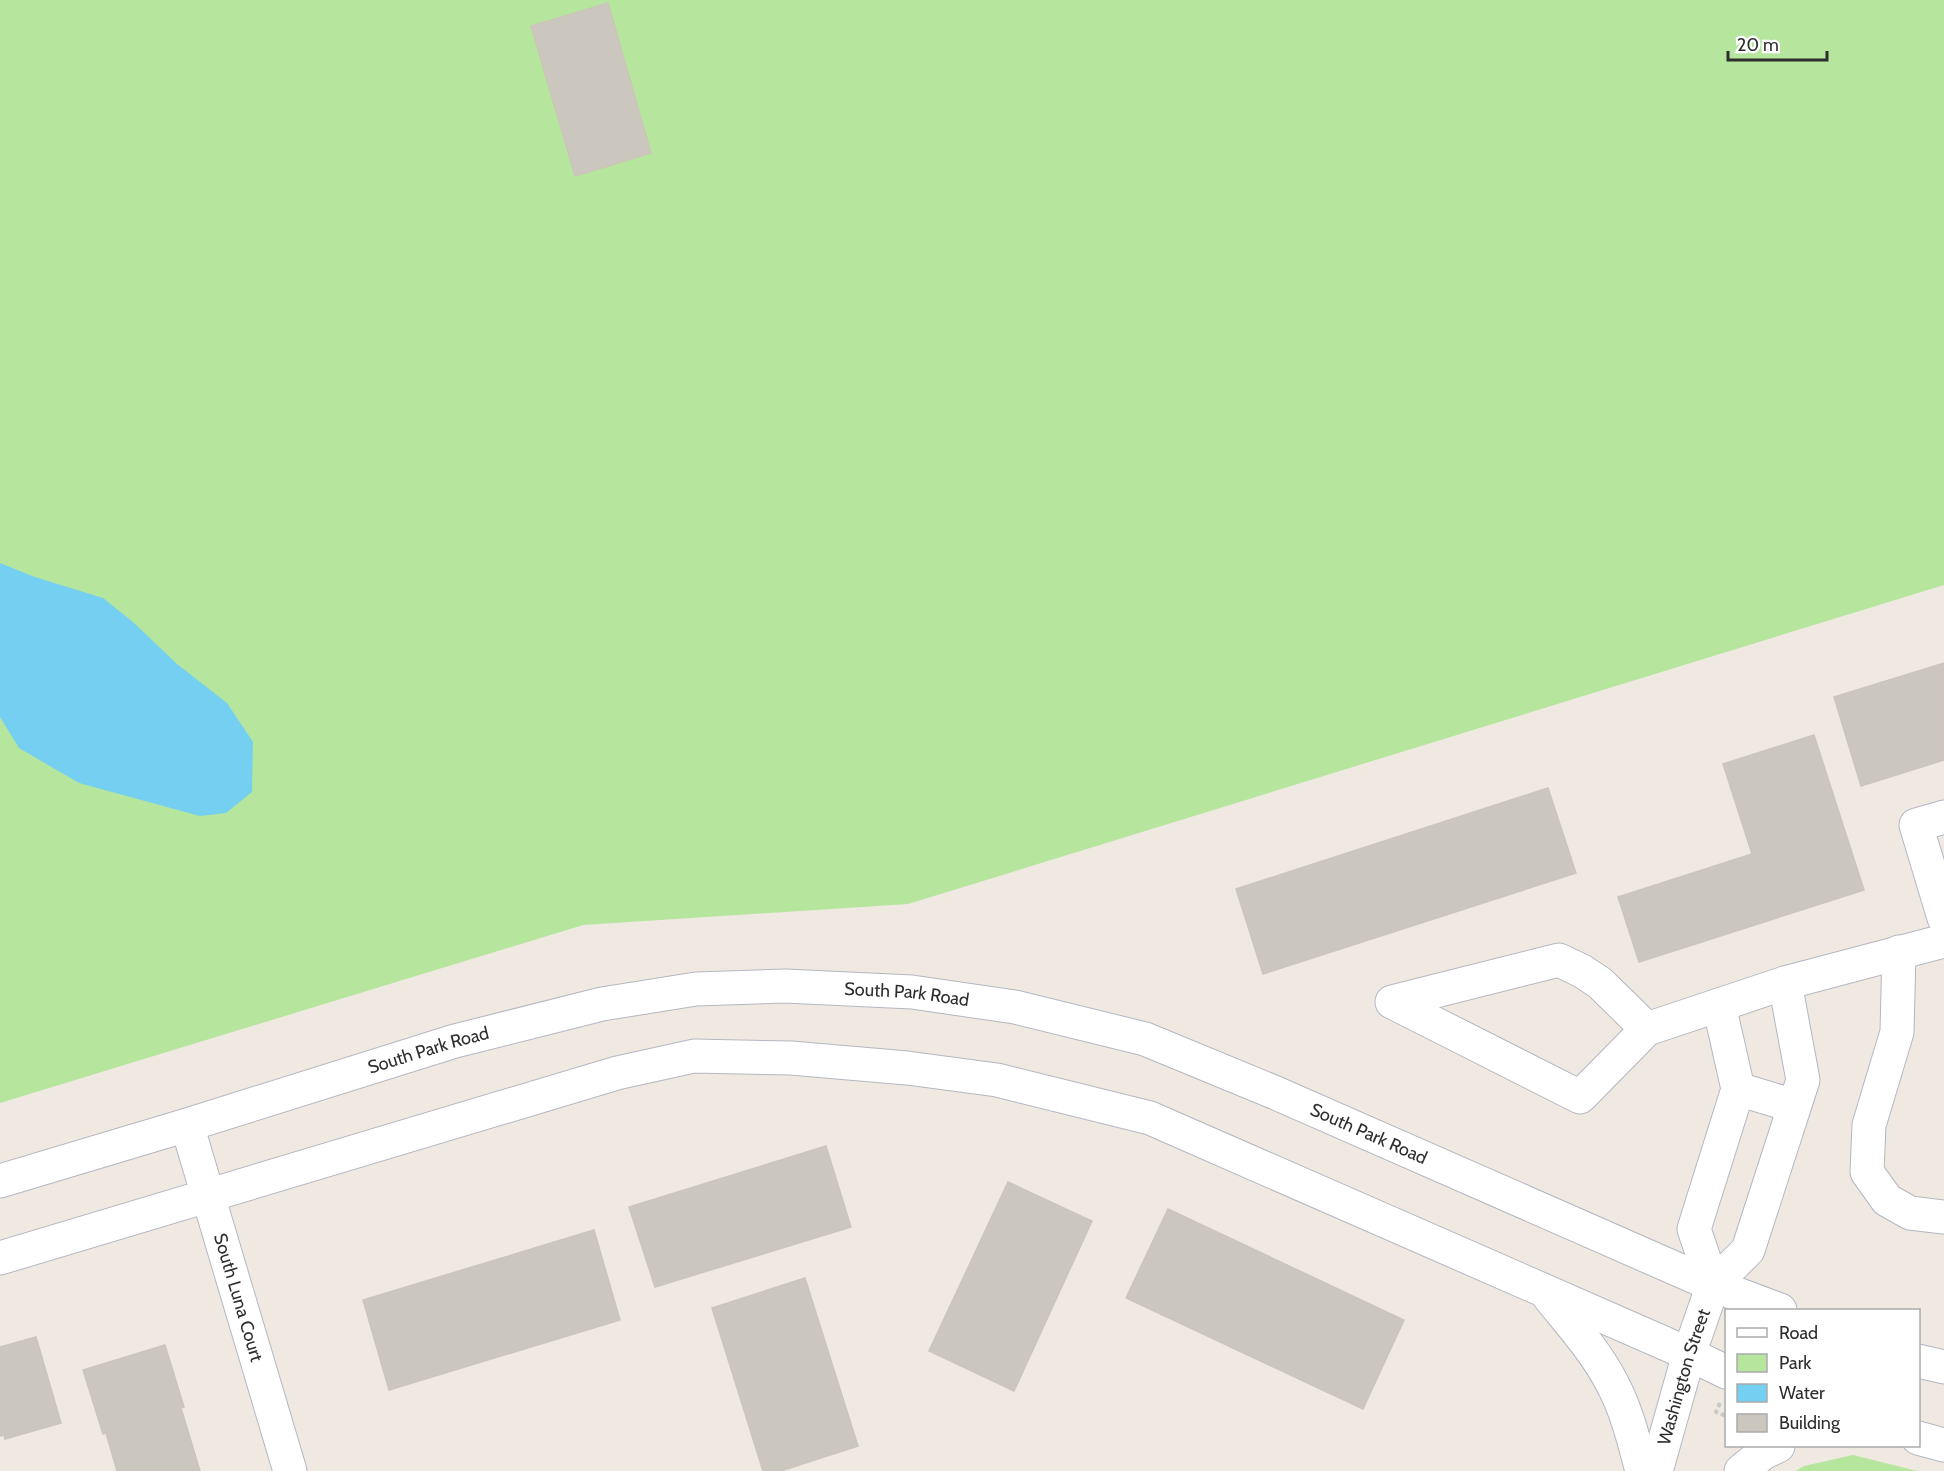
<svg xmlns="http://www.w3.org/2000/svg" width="1944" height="1471" font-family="Cabin,sans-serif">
  <rect width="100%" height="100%" fill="#efe9e1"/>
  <!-- green -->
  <g fill="#b6e59e">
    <path d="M0 0H1944V585L908 904 583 925 0 1103Z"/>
    <path d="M1853 1455 1917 1471H1796L1804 1466Z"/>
  </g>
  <!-- water -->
  <path fill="#75cff0" d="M0 563 35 577 103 598 133 622 177 664 227 703 253 742 252 792 226 813 200 816 79 783 19 748 0 717Z"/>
  <!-- building -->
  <g fill="#cbc7bf" stroke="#cbc5ba" stroke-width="1.5">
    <path d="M608 3 651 153 575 176 531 26Z"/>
    <path d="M1944 663V760L1861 786 1834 697Z"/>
    <path d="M1814 735 1864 890 1639 962 1618 897 1752 854 1723 764Z"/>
    <path d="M1548 788 1576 873 1263 974 1236 889Z"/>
    <path d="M826 1146 851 1227 655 1287 629 1207Z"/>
    <path d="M1008 1182 1092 1221 1014 1391 929 1351Z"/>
    <path d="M1168 1209 1404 1320 1363 1409 1126 1298Z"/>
    <path d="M594 1230 620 1320 389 1390 363 1300Z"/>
    <path d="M805 1278 858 1446 781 1471H763L712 1308Z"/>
    <path d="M36 1337 61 1423 5 1439 4 1435 0 1436V1347Z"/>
    <path d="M165 1345 184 1407 181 1408 200 1471H117L106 1433 103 1434 83 1370Z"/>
  </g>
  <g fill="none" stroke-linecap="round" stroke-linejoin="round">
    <!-- minor casing -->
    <g stroke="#b4b7c1" stroke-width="35">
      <g id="minor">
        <path d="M1944 817 1916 825 1944 918"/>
        <path d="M1899 952 1897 1032 1869 1125 1867 1172 1887 1200 1910 1213 1944 1217"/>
        <path d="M1647 1029 1580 1097 1392 1002 1559 960 1582 971 1600 983 1647 1029 1785 983 1944 941"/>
        <path d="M1738 1089 1794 1106"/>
        <path id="s1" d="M187 1125 290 1471"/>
        <path id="s2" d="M0 1181 187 1125 455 1041 602 1004 696 989 785 986 912 992 1015 1007 1145 1039 1276 1093 1713 1285 1780 1310"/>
        <path d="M0 1258 617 1073 694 1056 791 1058 907 1068 997 1080 1150 1118 1689 1354 1726 1372"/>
        <path d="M1713 1285 1694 1229 1738 1089 1719 1005"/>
        <path d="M1546 1293C1569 1322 1595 1350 1612 1383 1627 1411 1634 1441 1642 1471"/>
        <path d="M1918 1361 1944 1367"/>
        <path d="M1918 1438 1944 1445"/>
        <path id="s3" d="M1656 1471 1689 1354 1713 1285 1748 1250 1803 1080 1785 983"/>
        <path d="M1741 1471 1763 1453 1778 1446"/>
      </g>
    </g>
    <!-- path -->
    <path stroke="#c9c9c9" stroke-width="4" stroke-dasharray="4.5 3" stroke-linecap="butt" d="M1720 1403 1716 1412 1726 1416"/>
    <!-- minor -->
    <use href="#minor" stroke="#fff" stroke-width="33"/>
  </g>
  <g text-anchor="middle" stroke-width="5" stroke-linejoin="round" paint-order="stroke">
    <!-- street labels -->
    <g font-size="18" fill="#2e2e2e" stroke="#fff">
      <text dy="6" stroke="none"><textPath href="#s2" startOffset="934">South Park Road</textPath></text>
      <text dy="6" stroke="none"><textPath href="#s2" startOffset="448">South Park Road</textPath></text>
      <text dy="6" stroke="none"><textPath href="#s2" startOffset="1420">South Park Road</textPath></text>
      <text dy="6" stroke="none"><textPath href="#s1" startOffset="180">South Luna Court</textPath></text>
      <text dy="6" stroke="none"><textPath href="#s3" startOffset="98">Washington Street</textPath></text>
    </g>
  </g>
  <!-- legend -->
  <rect x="1725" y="1309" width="195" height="138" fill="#ffffff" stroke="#ababab" stroke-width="1.5"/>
  <rect x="1737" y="1328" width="30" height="9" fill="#ffffff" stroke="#ababab" stroke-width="1.5"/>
  <text x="1779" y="1339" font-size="18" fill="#2e2e2e">Road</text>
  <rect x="1737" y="1354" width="30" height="18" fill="#b6e59e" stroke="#ababab" stroke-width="1.5"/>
  <text x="1779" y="1369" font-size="18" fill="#2e2e2e">Park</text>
  <rect x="1737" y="1384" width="30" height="18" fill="#75cff0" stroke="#ababab" stroke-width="1.5"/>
  <text x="1779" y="1399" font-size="18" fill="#2e2e2e">Water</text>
  <rect x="1737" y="1414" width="30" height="18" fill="#cbc7bf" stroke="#ababab" stroke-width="1.5"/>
  <text x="1779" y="1429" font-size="18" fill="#2e2e2e">Building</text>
  <!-- scale -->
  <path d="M1728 51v9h99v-9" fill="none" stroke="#2e2e2e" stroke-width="3"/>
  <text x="1737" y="51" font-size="18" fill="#2e2e2e" stroke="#ffffff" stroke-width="4.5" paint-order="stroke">20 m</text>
</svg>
